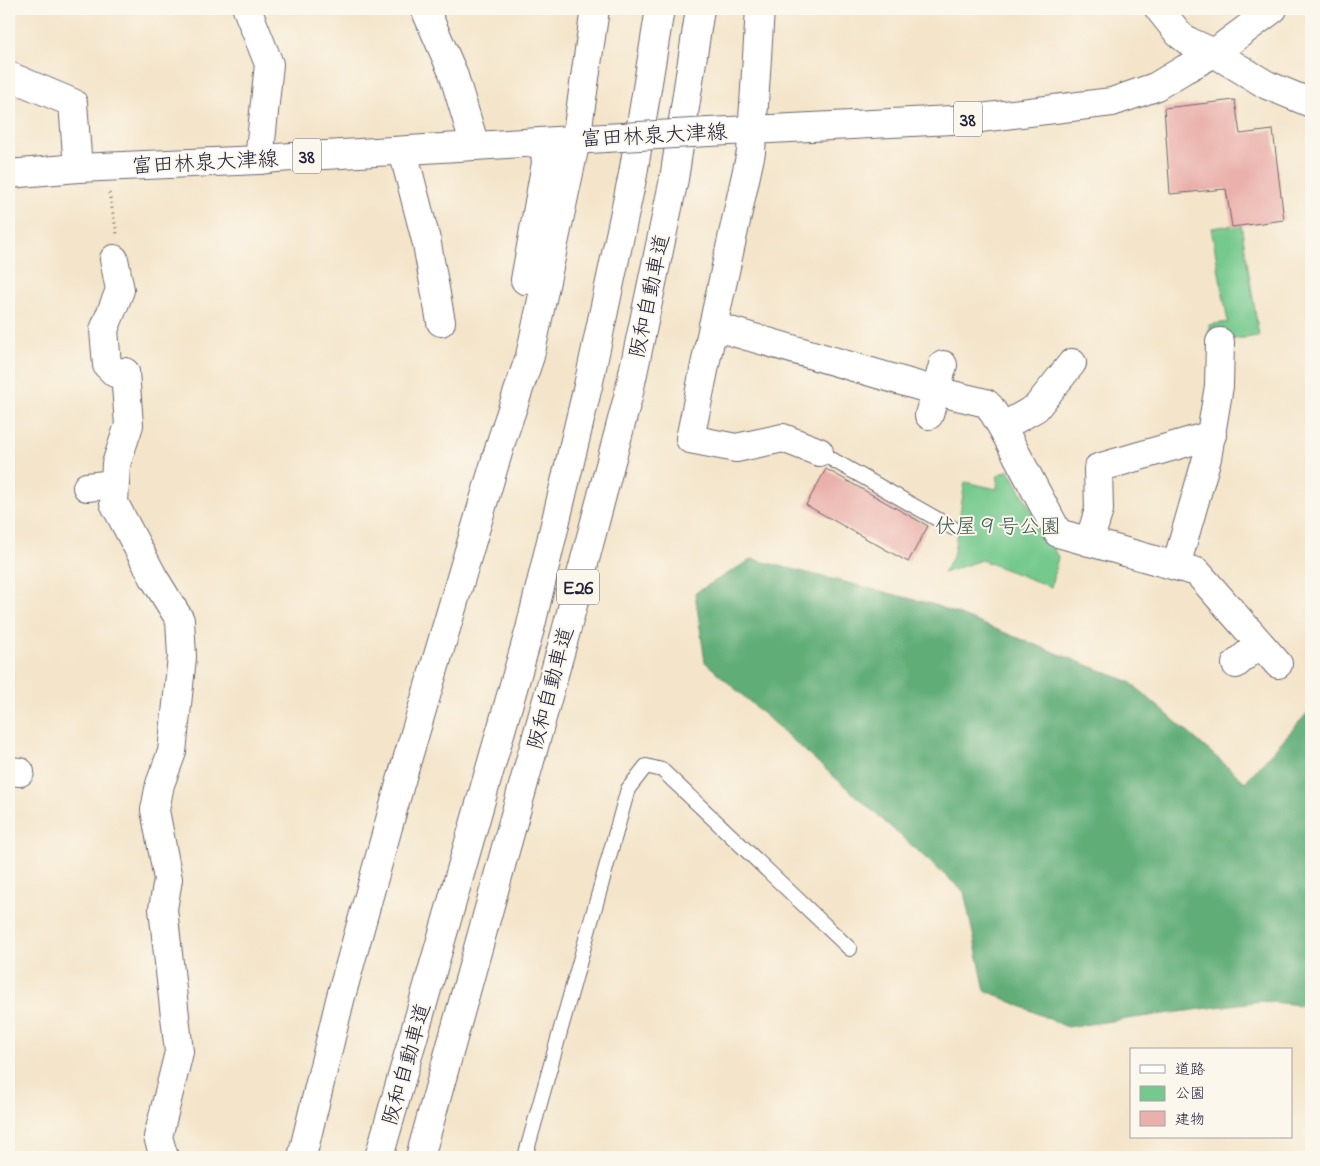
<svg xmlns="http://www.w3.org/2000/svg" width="1320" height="1166" font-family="'Indie Flower','Klee One',sans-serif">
  <rect width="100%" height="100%" fill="#fbf7ec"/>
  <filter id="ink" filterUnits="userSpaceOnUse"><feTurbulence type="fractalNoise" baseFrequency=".02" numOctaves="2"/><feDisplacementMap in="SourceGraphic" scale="10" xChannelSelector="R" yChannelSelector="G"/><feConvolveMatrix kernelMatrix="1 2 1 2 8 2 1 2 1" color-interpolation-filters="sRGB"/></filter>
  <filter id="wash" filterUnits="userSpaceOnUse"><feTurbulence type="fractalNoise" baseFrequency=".0096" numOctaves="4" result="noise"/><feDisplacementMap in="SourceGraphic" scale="20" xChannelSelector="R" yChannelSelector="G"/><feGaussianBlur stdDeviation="1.12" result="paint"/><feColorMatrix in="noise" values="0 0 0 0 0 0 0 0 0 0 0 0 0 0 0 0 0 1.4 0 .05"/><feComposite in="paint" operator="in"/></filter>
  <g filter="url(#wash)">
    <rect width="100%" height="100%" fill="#f4e5ca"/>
    <!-- green -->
    <g fill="#75c98d" stroke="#4c7664">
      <path d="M1241 224 1259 336 1210 342 1209 325 1228 322 1211 228Z"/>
      <path d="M1009 470 1058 557 1051 587 981 560 943 573 953 557 965 482 997 489 998 475Z"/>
    </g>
    <!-- forest -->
    <path fill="#60ad78" stroke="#41685a" d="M752 559 932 604 1130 682 1245 782 1311 709V1006L1261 1001 1067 1027 985 990 964 892 705 662 695 593Z"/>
    <g id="blocks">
      <!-- building -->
      <g fill="#eab0ab">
        <path d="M1235 100 1240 134 1273 130 1284 220 1232 227 1226 189 1170 194 1164 108Z"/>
        <path d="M826 469 928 526 908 562 806 505Z"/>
      </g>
    </g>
  </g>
  <g filter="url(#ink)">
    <use href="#blocks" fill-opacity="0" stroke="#6c666d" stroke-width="1"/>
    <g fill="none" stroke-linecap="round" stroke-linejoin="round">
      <!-- lane casing -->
      <g stroke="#6c666d" stroke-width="16">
        <g id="lane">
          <path d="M819 452 953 528"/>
          <path d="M525 1157 628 789 646 766 662 770 850 949"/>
        </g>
      </g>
      <!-- street casing -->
      <g stroke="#6c666d" stroke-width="30">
        <g id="street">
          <path d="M247 9 269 64 259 160"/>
          <path d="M425 9 453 73 475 146"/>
          <path d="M760 9 751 152 713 326 690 439 736 448 783 438 819 452"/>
          <path d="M1159 9 1179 34 1188 41 1214 53"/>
          <path d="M9 76 73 103 78 168"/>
          <path d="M403 151 427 244 441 322"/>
          <path d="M114 259 120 290 104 330 107 365 115 373 125 372 129 425 116 464 114 503 154 578 180 620 182 657 172 752 160 784 155 810 168 879 163 909 179 1052 158 1137 164 1157"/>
          <path d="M525 280 546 163 544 142"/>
          <path d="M713 326 936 391 986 403 990 407 1002 427 1058 533 1197 572 1278 664"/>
          <path d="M929 415 943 365"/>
          <path d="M1002 427 1036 408 1072 363"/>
          <path d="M87 487 114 484"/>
          <path d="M1089 542 1099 510 1098 468 1212 435"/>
          <path d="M1176 566 1207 458 1219 386 1220 342"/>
          <path d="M1236 664 1259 644"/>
          <path d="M9 771 20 772"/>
        </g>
      </g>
      <!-- secondary casing -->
      <g stroke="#6c666d" stroke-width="30">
        <g id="secondary">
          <path d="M1214 53 1267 85 1311 103"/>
          <path d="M302 1157 340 1000 400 784 502 439 530 356 576 140 595 9"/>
        </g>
      </g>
      <!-- primary casing -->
      <g stroke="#6c666d" stroke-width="30">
        <g id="primary">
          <path d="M709 132 972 119 1112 102 1155 87 1185 69 1214 53 1273 9"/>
          <path d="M9 174 78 168 259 160 276 158 605 138"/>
        </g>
      </g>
      <!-- highway casing -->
      <g stroke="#6c666d" stroke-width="30">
        <g id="highway">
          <path d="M379 1157 530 629 588 386 633 174 660 9"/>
          <path d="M420 1157 565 635 628 397 674 179 700 9"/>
        </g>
      </g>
      <!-- path -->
      <path stroke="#6c666d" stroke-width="3" stroke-dasharray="1 4" stroke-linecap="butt" d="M109 193 117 234"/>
      <!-- lane -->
      <use href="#lane" stroke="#fff" stroke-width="14"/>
      <!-- street -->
      <use href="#street" stroke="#fff" stroke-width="28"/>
      <!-- secondary -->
      <use href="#secondary" stroke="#fff" stroke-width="28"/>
      <!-- primary -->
      <use href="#primary" stroke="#fff" stroke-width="28"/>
      <!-- highway -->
      <use href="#highway" stroke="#fff" stroke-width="28"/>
      <!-- primary-bridge casing -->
      <g stroke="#6c666d" stroke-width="30" stroke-linecap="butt">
        <path id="primary-bridge" d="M605 138 709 132"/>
      </g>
      <!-- primary-bridge -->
      <use href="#primary-bridge" stroke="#fff" stroke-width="28"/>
    </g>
  </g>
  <g text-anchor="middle" stroke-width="4" stroke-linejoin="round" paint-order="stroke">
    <!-- shield labels -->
    <g fill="#fbf7ec" stroke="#636270" stroke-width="1">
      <rect x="954" y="101.5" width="28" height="35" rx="4"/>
      <rect x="293" y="138.5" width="28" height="35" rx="4"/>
      <rect x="557" y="569.5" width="42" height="35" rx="4"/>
    </g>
    <g font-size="20" font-weight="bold" fill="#22223b">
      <text x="968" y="126">38</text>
      <text x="307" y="163">38</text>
      <text x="578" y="594">E26</text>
    </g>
    <!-- street labels -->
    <g font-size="21" fill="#22223b" stroke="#fbf7ec">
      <text transform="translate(654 135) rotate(-3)" y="7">富田林泉大津線</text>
      <text transform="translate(205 162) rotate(-3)" y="7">富田林泉大津線</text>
      <text transform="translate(649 296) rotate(-78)" y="7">阪和自動車道</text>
      <text transform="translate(550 688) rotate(-75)" y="7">阪和自動車道</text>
      <text transform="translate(406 1064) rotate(-74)" y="7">阪和自動車道</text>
    </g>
    <!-- park labels -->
    <g font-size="21" fill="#3f5c58" stroke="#fbf7ec">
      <text x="998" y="533">伏屋９号公園</text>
    </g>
  </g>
  <!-- margin -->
  <rect width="1320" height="1166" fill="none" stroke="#fbf7ec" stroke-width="30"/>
  <!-- legend -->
  <rect x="1130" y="1048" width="162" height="90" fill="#fbf7ec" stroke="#a4a2a5"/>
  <rect x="1140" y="1065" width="25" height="8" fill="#ffffff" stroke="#a4a2a5"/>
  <text x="1175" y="1074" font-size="15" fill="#22223b">道路</text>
  <rect x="1140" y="1086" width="25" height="15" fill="#75c98d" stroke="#a4a2a5"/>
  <text x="1175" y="1098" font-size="15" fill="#22223b">公園</text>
  <rect x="1140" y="1111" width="25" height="15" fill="#eab0ab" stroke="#a4a2a5"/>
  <text x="1175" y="1124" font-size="15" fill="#22223b">建物</text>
</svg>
